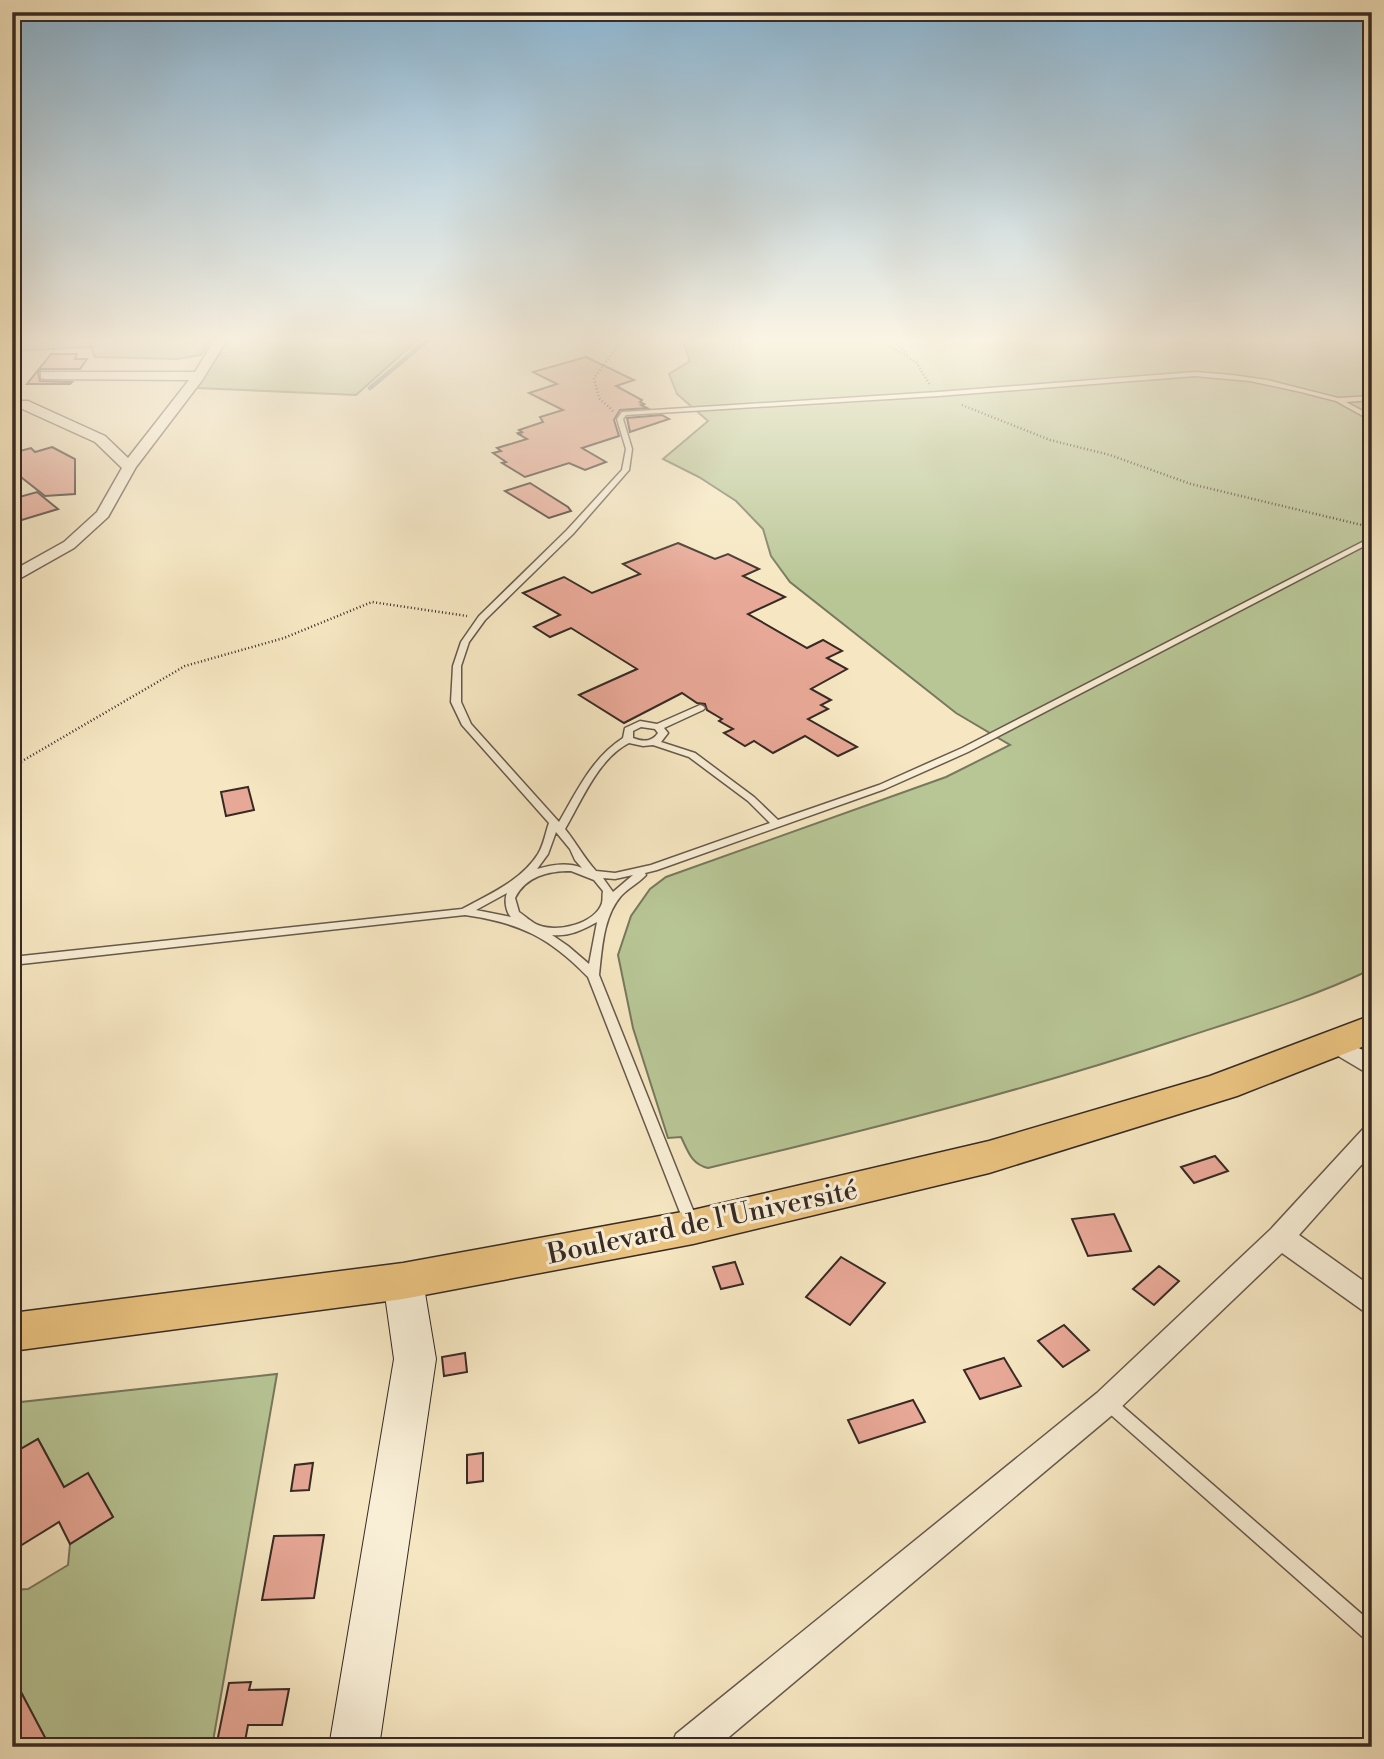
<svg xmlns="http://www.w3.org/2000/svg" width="1384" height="1759" font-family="'Libre Bodoni',serif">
  <rect width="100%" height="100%" fill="#f6e7c2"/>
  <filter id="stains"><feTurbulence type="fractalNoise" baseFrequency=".00286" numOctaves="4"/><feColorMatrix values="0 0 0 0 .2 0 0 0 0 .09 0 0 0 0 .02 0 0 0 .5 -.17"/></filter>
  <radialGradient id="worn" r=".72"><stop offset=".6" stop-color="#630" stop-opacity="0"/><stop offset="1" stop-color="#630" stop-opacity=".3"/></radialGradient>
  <!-- green -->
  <g fill="#b8c696" stroke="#78785e" stroke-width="2">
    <path d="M12 339H211L201 355 177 359 95 357 91 347 12 351Z"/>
    <path d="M229 339H419L356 395 197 388Z"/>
    <path d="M682 339H1372V969C1311 998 1247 1017 1183 1038 1027 1090 868 1130 708 1168 691 1164 688 1151 681 1137L668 1138 633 1028 618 955 631 916 650 889 666 877 946 777 1010 745 956 713 790 582 771 556 763 529 736 501 699 477 663 459 708 421 677 394 669 374 690 361Z"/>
    <path d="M277 1374 212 1747H50L12 1675V1590L28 1589 68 1565 70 1544 113 1517 88 1473 64 1487 38 1439 12 1454V1403Z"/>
  </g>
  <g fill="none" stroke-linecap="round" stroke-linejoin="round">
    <!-- stream -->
    <g stroke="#778281" stroke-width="4.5">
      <path d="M1366 339 1372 345"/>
      <path d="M370 388 429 339"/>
    </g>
  </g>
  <!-- building -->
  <g fill="#e8a897" stroke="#372a25" stroke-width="2">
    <path d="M51 354H77L75 359H87L80 369H41L38 372 40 381 72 382 70 384H27Z"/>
    <path d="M586 357 634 380 616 386 642 400 640 402 644 404 641 405 647 408 620 410 614 420 619 436 582 448 606 462 585 470 569 463 525 477 502 463 506 462 493 453 501 451 497 448 527 439 520 435H522L518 433 522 432 519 430 543 422 540 417 563 410 529 393 557 384 533 372Z"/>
    <path d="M662 415 669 419 630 432 627 418Z"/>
    <path d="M52 447 75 459V494L45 496 12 470V453L31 448 35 452Z"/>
    <path d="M530 483 568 507 571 511 549 518 505 491Z"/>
    <path d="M37 492 58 509 12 523V499Z"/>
    <path d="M678 543 715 559 728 554 759 569 743 576 785 597 748 614 807 648 823 640 842 651 827 658 847 669 811 689 831 700 821 705 828 709 808 719 857 747 838 756 805 736 773 753 754 741 745 746 724 733 733 729 719 721 722 719 707 710 705 704 697 703 682 693 624 723 579 695 637 669 571 628 550 637 534 627 560 615 523 593 564 577 592 593 640 574 623 564Z"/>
    <path d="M248 787 254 810 226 816 221 792Z"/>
    <path d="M1215 1156 1228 1171 1194 1183 1181 1167Z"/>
    <path d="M1114 1214 1131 1251 1088 1256 1072 1219Z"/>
    <path d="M841 1257 885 1283 850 1325 806 1297Z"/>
    <path d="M735 1262 743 1284 721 1289 713 1267Z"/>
    <path d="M1159 1266 1179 1281 1154 1305 1133 1289Z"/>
    <path d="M1064 1325 1089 1350 1063 1367 1038 1341Z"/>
    <path d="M465 1353 467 1372 444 1376 442 1357Z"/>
    <path d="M1004 1358 1021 1386 980 1399 964 1370Z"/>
    <path d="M913 1400 925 1422 859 1443 848 1420Z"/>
    <path d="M38 1439 64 1487 88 1473 113 1517 70 1544 59 1522 12 1551V1454Z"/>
    <path d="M483 1453V1481L467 1483V1455Z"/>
    <path d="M313 1463 309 1490 291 1491 295 1465Z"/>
    <path d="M324 1535 314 1598 262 1600 274 1536Z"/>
    <path d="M12 1675 50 1747H12Z"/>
    <path d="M251 1682 249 1690 289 1689 282 1725H248L244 1747H216L229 1683Z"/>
  </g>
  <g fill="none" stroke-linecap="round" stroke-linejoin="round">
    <!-- lane casing -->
    <g stroke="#67594c" stroke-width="3">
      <g id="lane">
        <path d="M1195 372 1232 375 1267 380 1338 398 1372 396V400L1346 402 1372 416V421L1336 401 1301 392 1250 381 1195 376 938 396 626 415 623 419 632 449 629 470 573 534 485 620 469 642 461 666V702L471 724 559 822C577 791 592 758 623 738L625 728 640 721 657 724 700 705 703 706 705 708 703 710 664 728 668 733 661 742 695 753 754 797 778 820 879 785 962 748 1372 537V542L968 752 885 789 657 870 645 873 646 875C639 883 628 888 621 896 603 917 602 949 599 975L699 1225 697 1229 692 1230 687 1229 685 1225 588 977C549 937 520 923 465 915L12 965V957L462 909C489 894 521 881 538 854 544 844 545 834 549 823L462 725 451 702 453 666 461 642 479 616 567 530 622 470 626 449 617 419 622 412 938 392ZM641 727 655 729 658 733C652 742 643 742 633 738V731ZM629 743 643 746 653 745 689 757 748 801 770 823 651 865 615 873 596 871C584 858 577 844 565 829 582 800 598 759 629 743ZM556 832 570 849 575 860 582 868C567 862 552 865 537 869L548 854ZM571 871 594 880 603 891C602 895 603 899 602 903 595 924 557 933 538 925 531 922 525 916 519 912L515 898C526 876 548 871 571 871ZM633 875 613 892 603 878 615 879ZM507 893C504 900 506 912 511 917L476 910ZM597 922 589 964 568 946 552 935C568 937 583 930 597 922Z"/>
        <path d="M1107 1395 1112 1397 1372 1623V1642L1366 1640 1102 1407 1100 1402 1102 1397Z"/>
      </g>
    </g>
    <!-- street casing -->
    <g stroke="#67594c" stroke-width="3">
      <g id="street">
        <path d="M215 339H227L203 379 136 467 108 517 74 548 12 583V571L64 542 97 512 122 468 95 442 18 407V401H28L105 436 128 458 189 380 45 379 41 378V372H195Z"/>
        <path d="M1336 1036 1372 1055V1076L1328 1050 1324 1044 1328 1038Z"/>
        <path d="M1372 1127V1153L1299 1235 1372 1287V1314L1362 1310 1282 1253 1117 1411 717 1747H671L676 1734 1097 1393 1271 1229 1363 1129Z"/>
      </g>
    </g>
    <!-- secondary casing -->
    <g stroke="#372a25" stroke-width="2">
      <path id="secondary" d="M403 1265 417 1270 423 1281 436 1359 379 1747H329L394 1359 383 1281 389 1270Z"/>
    </g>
    <!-- primary casing -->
    <g stroke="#372a25" stroke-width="3">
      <path id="primary" d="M1372 1015V1043L1237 1096 989 1173 693 1244 403 1299 12 1351V1313L403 1263 693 1210 989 1141 1210 1076Z"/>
    </g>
    <!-- path -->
    <g stroke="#372a25" stroke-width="2.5" stroke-dasharray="1 2.5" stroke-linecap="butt">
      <path d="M877 339 916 362 930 385"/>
      <path d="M892 339 909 356"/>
      <path d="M962 405 1050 440 1110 455 1191 484 1370 527"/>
      <path d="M613 411 599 398 594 378 623 339"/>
      <path d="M12 767 185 666 284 638 372 602 467 616"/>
    </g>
    <!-- lane -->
    <use href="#lane" fill="#f9efd7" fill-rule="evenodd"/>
    <!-- street -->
    <use href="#street" fill="#f9efd7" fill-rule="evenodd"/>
    <!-- secondary -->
    <use href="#secondary" fill="#f9efd7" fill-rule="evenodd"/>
    <!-- primary -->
    <use href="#primary" fill="#ebc481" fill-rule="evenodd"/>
  </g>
  <!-- sky -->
  <linearGradient id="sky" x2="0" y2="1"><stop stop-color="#8bb8d7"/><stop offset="0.58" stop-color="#fbf4e4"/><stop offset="1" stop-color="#fbf4e4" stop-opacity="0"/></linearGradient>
  <rect width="1384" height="586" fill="url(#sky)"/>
  <g text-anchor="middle" stroke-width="6" stroke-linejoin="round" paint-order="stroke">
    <!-- near-street labels -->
    <g font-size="28" fill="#372a25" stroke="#f9efd7">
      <text transform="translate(702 1221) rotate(-12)" y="10">Boulevard de l'Université</text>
    </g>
  </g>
  <!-- margin -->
  <rect width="1384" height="1759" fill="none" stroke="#f6e7c2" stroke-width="42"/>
  <rect x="14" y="14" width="1356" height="1731" fill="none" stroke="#372a25" stroke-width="3.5"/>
  <rect x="21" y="21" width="1342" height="1717" fill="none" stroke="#372a25" stroke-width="2"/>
  <rect width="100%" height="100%" filter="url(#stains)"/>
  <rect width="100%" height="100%" fill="url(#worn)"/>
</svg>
